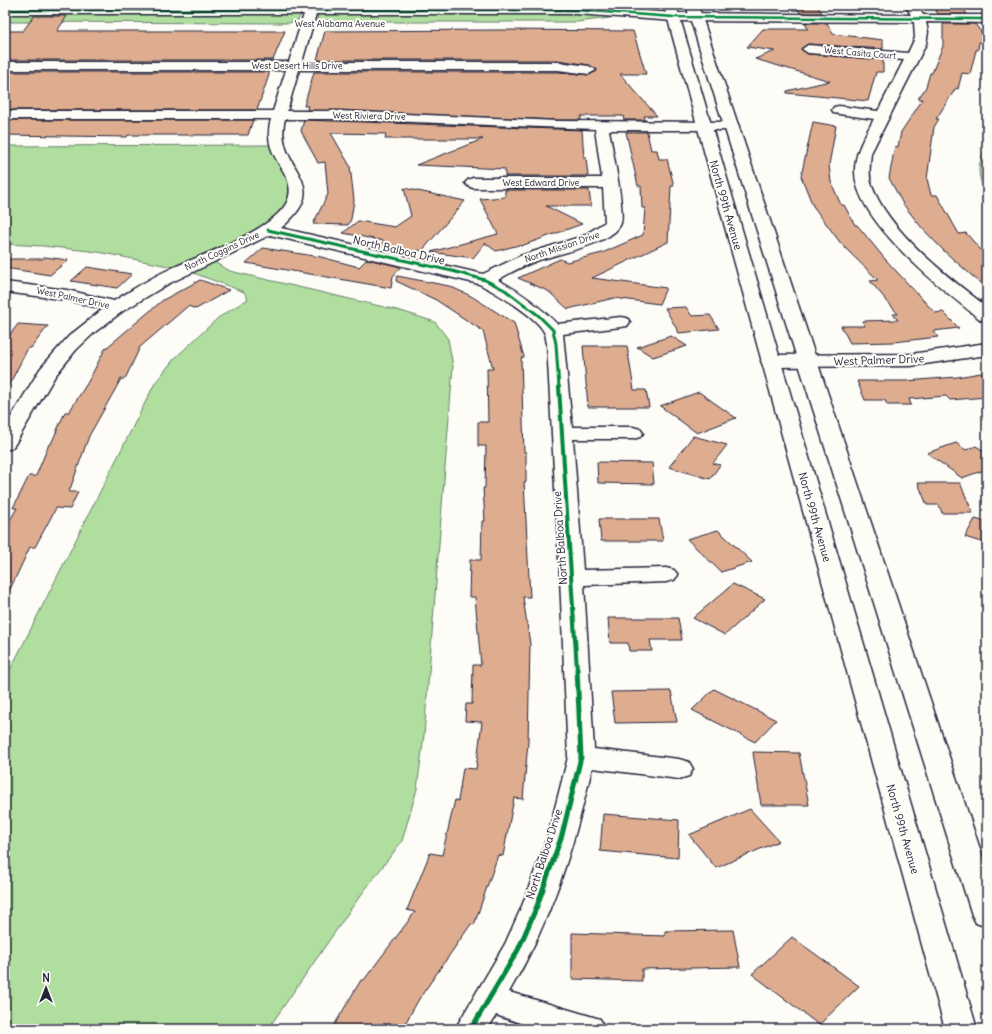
<svg xmlns="http://www.w3.org/2000/svg" width="992" height="1034" font-family="Delius,sans-serif">
  <rect width="100%" height="100%" fill="#fdfcf7"/>
  <filter id="ink" filterUnits="userSpaceOnUse"><feTurbulence type="fractalNoise" baseFrequency=".025" numOctaves="2"/><feDisplacementMap in="SourceGraphic" scale="8" xChannelSelector="R" yChannelSelector="G"/><feConvolveMatrix kernelMatrix="1 2 1 2 8 2 1 2 1" color-interpolation-filters="sRGB"/></filter>
  <g filter="url(#ink)">
    <!-- green -->
    <g fill="#afde9e" stroke="#68806c">
      <path d="M5 12 301 14 298 20 289 23 5 22Z"/>
      <path d="M581 12 609 16 610 18 577 22H325L317 20 318 15 321 13Z"/>
      <path d="M987 144V194C975 175 978 163 987 144Z"/>
      <path d="M276 145 293 175 287 214 207 258 230 271 401 311 435 322 448 339 453 366 424 735 417 789 402 841 355 903 268 1029H5V680L155 383 174 359 218 318 248 299 244 292 183 269 98 252 43 246 5 244V146Z"/>
    </g>
    <!-- building -->
    <g fill="#dead90" stroke="#22223b">
      <path d="M796 5H817L822 13H800Z"/>
      <path d="M933 5H961L967 14H938Z"/>
      <path d="M34 16H67L57 31H285L273 60H5V31H23Z"/>
      <path d="M805 23H827L833 34 883 40V49L808 44 801 49 808 54 883 60V72H876L868 101 787 93V91L830 81 755 59 775 51 747 47 763 29H808Z"/>
      <path d="M943 24H975L987 40V43L979 42 978 50H976L970 74 962 73 958 89 956 88 936 119H939L934 127 927 179 931 195H937L959 234 966 233 987 257V289L944 251 922 228 903 204 889 178 895 146 898 147 901 132 923 99H918L926 87 930 73H932L943 46Z"/>
      <path d="M499 30 633 31 646 74H620L657 116H644L645 120H624L623 116H581V120H557L307 110 308 106H304L314 72H558L589 75 597 71 589 65 558 60H317L325 31Z"/>
      <path d="M5 72H269V75L257 110H5Z"/>
      <path d="M5 120H253L248 135H128L127 137 5 135Z"/>
      <path d="M304 120 582 130 584 158H586L588 176H505V169L416 165 483 139H385L386 134 331 133 350 166 354 200 351 219 348 225 313 224 328 194 325 162 318 163 301 131Z"/>
      <path d="M813 122 836 126 829 165 831 182 841 205H844L855 225H857L885 259 935 313 943 312 959 328 933 331 938 337 894 342 850 343 841 326H865L862 321 898 320 893 314H898L870 281 878 280 842 245 813 206 801 176Z"/>
      <path d="M626 132H647L651 150H657L659 159H667L674 186H671L668 242 592 278 666 288 659 304 614 298 568 309 548 291 518 278 560 259 567 262 602 253 643 235 645 208H642L641 186H638Z"/>
      <path d="M404 188 465 201 422 251 418 250 412 256 377 248 384 241 343 233 358 221 395 227 411 216Z"/>
      <path d="M505 190H589L591 206H546L582 224 521 246 519 245 496 251 485 243 473 258 431 252 498 234 480 199 505 197Z"/>
      <path d="M263 248 321 257 359 267 367 259 401 267 393 276 391 288 246 263Z"/>
      <path d="M45 257 68 260 50 275 5 268V259H42Z"/>
      <path d="M87 267 132 274 117 288 71 281Z"/>
      <path d="M397 276 449 286 471 296 514 323 524 357 521 358 524 452H526V482H524L530 597H523L530 644 528 742 523 799 514 798 503 856 498 855 474 925 471 924 419 999 402 1029H332L361 980H364L415 912 407 910 430 853 442 855 455 800 458 801 463 768 476 769 482 722 465 721 466 704H472L473 665H481L475 597H469L470 560H481L482 521H485L483 488H485L486 446H478V422H488L487 369H493L483 331 436 300 396 281Z"/>
      <path d="M200 280 229 290 196 309 188 306 140 347 125 379H121L89 436 69 492H78L70 509 56 508 35 547H30L5 600V529L17 508H13L29 476H36L49 444H51L65 412H69L88 382 105 349 163 300Z"/>
      <path d="M686 307 692 316 710 315 719 329 679 333 665 308Z"/>
      <path d="M18 324 48 326 31 348H28L5 393V341Z"/>
      <path d="M671 336 687 346 653 357 637 347Z"/>
      <path d="M583 346H627L634 390H646L649 407H588Z"/>
      <path d="M987 372V397L950 400 946 396 909 399 911 405H887L885 400H865L857 381H906L957 377Z"/>
      <path d="M699 392 736 418 697 433 660 406Z"/>
      <path d="M693 436 727 445 713 463 720 465 710 479 669 467Z"/>
      <path d="M956 443 966 450 976 446 987 453V469L962 478 927 453Z"/>
      <path d="M597 462 652 463 654 484 598 483Z"/>
      <path d="M918 483H960L973 513H942L939 505H927Z"/>
      <path d="M599 519H659L663 541H601Z"/>
      <path d="M975 519 987 522V544L965 537Z"/>
      <path d="M718 530 752 562 721 572 687 539Z"/>
      <path d="M733 584 765 599 725 635 693 618Z"/>
      <path d="M608 618H678L682 640H650L652 651H629L628 643H610Z"/>
      <path d="M714 689 776 720 755 742 692 710Z"/>
      <path d="M671 691 677 722 615 723 611 692Z"/>
      <path d="M753 752 799 753 809 805H761Z"/>
      <path d="M750 809 779 841 716 868 689 835Z"/>
      <path d="M603 814 679 820 678 858 600 851Z"/>
      <path d="M733 930 740 967 642 969V981L572 979V933L665 936V931Z"/>
      <path d="M792 937 859 986 819 1025 752 974Z"/>
    </g>
    <g fill="none" stroke-linecap="round" stroke-linejoin="round">
      <!-- minor casing -->
      <g stroke="#22223b" stroke-width="3">
        <g id="minor">
          <path d="M307 5 576 6 674 13 911 15 906 6 917 5 923 15H987V23L926 22 928 32 926 44 871 153C870 164 868 176 872 186 889 232 949 278 987 307V321L981 320C944 291 856 222 855 173 854 152 865 136 874 119L839 114 834 113 832 110 834 107 839 106 878 111 904 60 808 53 802 49 808 45 908 53 915 38 914 22 674 21 576 14H316L302 62H558L589 66 596 70 589 74 558 70H299L287 111H339L557 121 732 122 737 123 739 126 737 129 732 130H609C612 147 625 209 621 223 615 243 557 254 539 260 525 265 511 272 498 280 520 291 540 307 557 324L621 317 627 318 630 322 627 326 621 327 563 334 572 427H633L640 429 643 433 640 437 633 439H573L583 570 666 568 674 570 678 575 674 580 666 582 584 585 594 749 679 759 689 762 693 769 689 776 679 779 592 768C573 850 552 919 509 992L600 1019 605 1029H538L496 1015 488 1029H455L505 944 522 906 548 835 568 757 560 578 547 344C546 340 546 335 544 332 536 316 495 292 479 284L270 235 168 284 123 311 95 332 76 350 55 376 15 444 12 448 5 450V427L40 369 69 336 103 309 67 300 5 292V282L67 290 114 301C132 290 150 278 170 269 198 256 283 228 289 196 295 170 260 158 271 119H5V111H273L286 70H5V62H289L304 14H5V6H307ZM285 119H339L595 129 602 178H473L468 180 465 183 468 186 473 188H603L605 222 583 236 520 256 483 274 281 228C338 181 272 170 285 119Z"/>
          <path d="M987 343V355L911 366 770 367 763 365 761 361 763 357 770 355 911 354Z"/>
        </g>
      </g>
      <!-- major casing -->
      <g stroke="#22223b" stroke-width="3">
        <g id="major">
          <path d="M664 5H676L977 1029H945Z"/>
          <path d="M686 5H698L987 870V927L976 923 972 915Z"/>
        </g>
      </g>
      <!-- minor -->
      <use href="#minor" fill="#fdfcf7" fill-rule="evenodd"/>
      <!-- major -->
      <use href="#major" fill="#fdfcf7" fill-rule="evenodd"/>
      <!-- cycleway-far3 casing -->
      <g stroke="#fdfcf7" stroke-width="4">
        <path id="cycleway-far3" d="M5 10H576L674 17 987 19"/>
      </g>
      <!-- cycleway-far2 casing -->
      <g stroke="#fdfcf7" stroke-width="5">
        <path id="cycleway-far2" d="M268 230 452 271 485 280 505 290 538 315 553 330 556 344 559 388"/>
      </g>
      <!-- cycleway-far1 casing -->
      <g stroke="#fdfcf7" stroke-width="6">
        <path id="cycleway-far1" d="M559 387 577 670"/>
      </g>
      <!-- cycleway casing -->
      <g stroke="#fdfcf7" stroke-width="8">
        <path id="cycleway" d="M471 1029 518 950 537 906 562 835 581 757 577 669"/>
      </g>
      <!-- cycleway-far3 -->
      <use href="#cycleway-far3" stroke="#00873e" stroke-width="2.5"/>
      <!-- cycleway-far2 -->
      <use href="#cycleway-far2" stroke="#00873e" stroke-width="3"/>
      <!-- cycleway-far1 -->
      <use href="#cycleway-far1" stroke="#00873e" stroke-width="4"/>
      <!-- cycleway -->
      <use href="#cycleway" stroke="#00873e" stroke-width="5"/>
    </g>
  </g>
  <g text-anchor="middle" stroke-width="4" stroke-linejoin="round" paint-order="stroke">
    <!-- far-street labels -->
    <g font-size="9" fill="#22223b" stroke="#fdfcf7">
      <text x="340" y="27">West Alabama Avenue</text>
      <text transform="translate(860 53) rotate(5)" y="3">West Casita Court</text>
      <text x="297" y="69">West Desert Hills Drive</text>
      <text transform="translate(369 116) rotate(1)" y="3">West Riviera Drive</text>
      <text x="541" y="186">West Edward Drive</text>
      <text transform="translate(562 247) rotate(-19)" y="3">North Mission Drive</text>
      <text transform="translate(222 251) rotate(-25)" y="3">North Coggins Drive</text>
      <text transform="translate(73 298) rotate(12)" y="3">West Palmer Drive</text>
    </g>
    <!-- street labels -->
    <g font-size="11" fill="#22223b" stroke="#fdfcf7">
      <text transform="translate(726 205) rotate(74)" y="4">North 99th Avenue</text>
      <text transform="translate(399 250) rotate(13)" y="4">North Balboa Drive</text>
      <text transform="translate(879 360) rotate(-2)" y="4">West Palmer Drive</text>
      <text transform="translate(815 517) rotate(74)" y="4">North 99th Avenue</text>
      <text transform="translate(560 538) rotate(-94)" y="4">North Balboa Drive</text>
      <text transform="translate(903 829) rotate(74)" y="4">North 99th Avenue</text>
      <text transform="translate(544 854) rotate(-72)" y="4">North Balboa Drive</text>
    </g>
  </g>
  <!-- margin -->
  <rect width="992" height="1034" fill="none" stroke="#fdfcf7" stroke-width="20"/>
  <rect x="10" y="10" width="972" height="1014" fill="none" stroke="#22223b" stroke-width="1.5" filter="url(#ink)"/>
  <!-- north arrow -->
  <g transform="translate(46 988)" stroke="#fdfcf7" stroke-width="3" paint-order="stroke">
  <path d="M0-3L7 15L0 10L-7 15Z" fill="#22223b"/>
  <text y="-6" font-size="11" font-weight="bold" text-anchor="middle" fill="#22223b">N</text>
  </g>
</svg>
